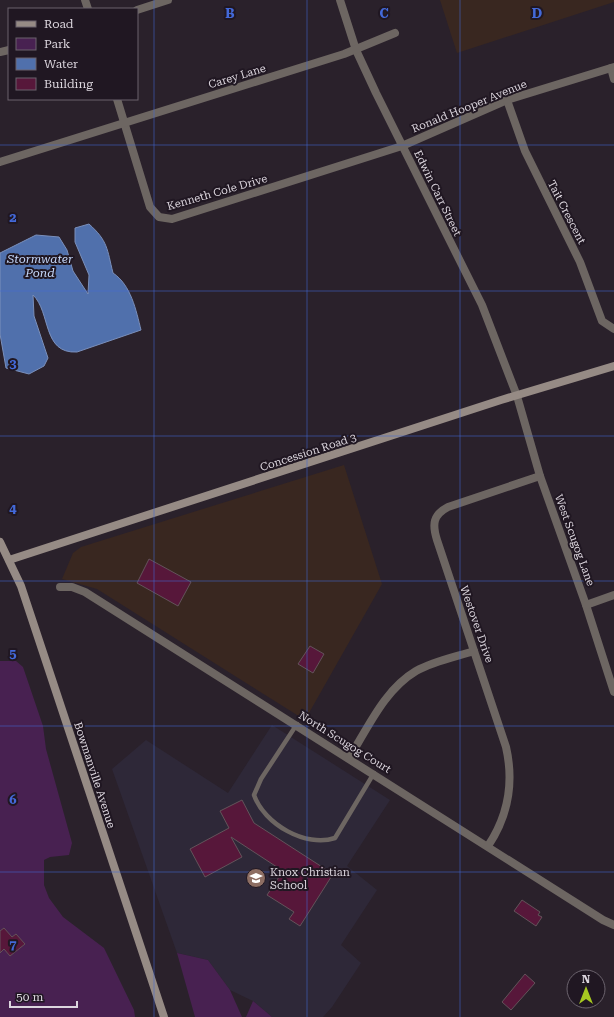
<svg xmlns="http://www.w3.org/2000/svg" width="614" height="1017" font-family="'Roboto Serif',serif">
  <rect width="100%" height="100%" fill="#2a212b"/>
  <!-- industrial -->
  <g fill="#392720">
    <path d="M440 0H614V2L457 53Z"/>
    <path d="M344 465 382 584 305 720 97 589 62 579 73 553 81 547Z"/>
  </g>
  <!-- education -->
  <path fill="#2e2838" d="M272 725 390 800 347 866 377 890 341 945 361 963 332 1007 323 1017H272L253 1001 230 990 208 960 177 953 112 769 146 740 228 793Z"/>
  <!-- green -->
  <g fill="#482151">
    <path d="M0 661H16L23 667 43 726 46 749 72 843 69 855 50 857 44 860V885L49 898 63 917 104 948 134 1010 135 1017H0Z"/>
    <path d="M177 953 208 960 230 990 242 1017H195Z"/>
    <path d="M253 1001 272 1017H246Z"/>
  </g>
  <!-- water -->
  <path fill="#5070ac" stroke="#7a8fbb" d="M89 224C108 241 107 249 113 273 131 285 136 310 141 330L77 352C42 354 51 312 33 295L34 316 48 358 44 366 29 374 6 368 0 334V253L36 235 59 237 67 250 73 271 88 294 89 275 75 242V228Z"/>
  <!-- building -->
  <g fill="#57173a" stroke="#63535a">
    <path d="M149 559 191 582 178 606 137 583Z"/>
    <path d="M310 646 324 654 313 673 298 664Z"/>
    <path d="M242 800 254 823 333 874 300 926 289 919 294 912 267 895 283 871 231 837 242 857 205 877 190 849 229 828 220 811Z"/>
    <path d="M522 900 540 912 538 915 542 917 536 926 514 911Z"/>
    <path d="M4 928 12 937 16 934 25 944 10 956 4 949 0 953V931Z"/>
    <path d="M525 974 535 983 511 1010 502 1002Z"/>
  </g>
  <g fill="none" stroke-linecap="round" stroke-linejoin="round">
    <!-- lane -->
    <path stroke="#6d6662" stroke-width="4.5" d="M297 724 261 779 254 795C264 824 306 848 335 838L374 773"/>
    <!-- street -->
    <g stroke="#6d6662" stroke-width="8">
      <path d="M85 0 88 9"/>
      <path d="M340 0 356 50 376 93 482 305 517 396 540 476 586 605 614 692"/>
      <path d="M137 10 168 0"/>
      <path d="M0 52 9 50"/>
      <path d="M611 68 614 79"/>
      <path d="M117 99 150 207 159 217 172 219 402 146 507 100 614 67"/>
      <path d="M507 100 525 151 580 262 602 321 614 329"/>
      <path d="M0 162 344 54 395 33"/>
      <path d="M60 587H72L85 592 603 920 614 925"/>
      <path d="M586 605 614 595"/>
      <path d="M349 758C368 728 384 690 416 671 434 661 455 657 474 651"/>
      <path d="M488 846C508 816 514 782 506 747L437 540C432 524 433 515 448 507L540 476"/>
    </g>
    <!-- secondary -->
    <g stroke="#968b85" stroke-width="8">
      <path d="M0 542 21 586 164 1017"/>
      <path d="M9 560 501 400 614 366"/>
    </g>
  </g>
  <!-- grid -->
  <path fill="none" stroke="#4369d9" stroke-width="1" stroke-opacity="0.55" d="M154 0V1017M307 0V1017M460 0V1017M0 145H614M0 291H614M0 436H614M0 581H614M0 726H614M0 872H614"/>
  <!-- icons -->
  <defs>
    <g id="school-disc" transform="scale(1)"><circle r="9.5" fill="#8d6e63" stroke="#201722"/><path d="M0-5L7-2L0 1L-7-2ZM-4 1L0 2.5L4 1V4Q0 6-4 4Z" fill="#fff"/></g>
  </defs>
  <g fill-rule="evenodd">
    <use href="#school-disc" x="256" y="878"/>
  </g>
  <g text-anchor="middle" stroke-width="4" stroke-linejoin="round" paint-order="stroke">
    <!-- street labels -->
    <g font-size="11" fill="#dcd6de" stroke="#201722">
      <text transform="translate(237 76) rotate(-17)" y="4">Carey Lane</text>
      <text transform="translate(469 106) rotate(-22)" y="4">Ronald Hooper Avenue</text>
      <text transform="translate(217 192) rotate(-16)" y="4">Kenneth Cole Drive</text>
      <text transform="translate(438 193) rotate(64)" y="4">Edwin Carr Street</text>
      <text transform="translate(567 212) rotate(63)" y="4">Tait Crescent</text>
      <text transform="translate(308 452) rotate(-18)" y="4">Concession Road 3</text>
      <text transform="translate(575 540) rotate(70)" y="4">West Scugog Lane</text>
      <text transform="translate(477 624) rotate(71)" y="4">Westover Drive</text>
      <text transform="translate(345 742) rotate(32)" y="4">North Scugog Court</text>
      <text transform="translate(95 775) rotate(72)" y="4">Bowmanville Avenue</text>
    </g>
    <!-- poi labels -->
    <g font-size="11" fill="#dcd6de" stroke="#201722" text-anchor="start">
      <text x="270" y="876">Knox Christian<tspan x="270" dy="13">School</tspan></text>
    </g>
    <!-- water labels -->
    <g font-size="12" font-style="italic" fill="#c4d7fa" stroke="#201722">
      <text x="40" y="263">Stormwater<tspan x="40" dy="14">Pond</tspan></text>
    </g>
  </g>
  <g font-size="13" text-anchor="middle" font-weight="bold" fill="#4369d9" stroke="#201722" stroke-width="4" stroke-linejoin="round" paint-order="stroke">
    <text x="230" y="18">B</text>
    <text x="384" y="18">C</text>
    <text x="537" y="18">D</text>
    <text x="13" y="222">2</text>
    <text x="13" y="368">3</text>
    <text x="13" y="513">4</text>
    <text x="13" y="658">5</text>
    <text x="13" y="804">6</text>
    <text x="13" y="949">7</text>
  </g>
  <!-- legend -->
  <rect x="8" y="8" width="130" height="92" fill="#201722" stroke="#6b636d"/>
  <rect x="16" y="21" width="20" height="6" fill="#968b85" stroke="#6b636d"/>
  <text x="44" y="28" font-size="12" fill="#dcd6de">Road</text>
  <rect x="16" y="38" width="20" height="12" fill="#482151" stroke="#6b636d"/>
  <text x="44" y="48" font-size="12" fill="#dcd6de">Park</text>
  <rect x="16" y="58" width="20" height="12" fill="#5070ac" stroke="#6b636d"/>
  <text x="44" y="68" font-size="12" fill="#dcd6de">Water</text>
  <rect x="16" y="78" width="20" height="12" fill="#57173a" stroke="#6b636d"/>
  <text x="44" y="88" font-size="12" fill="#dcd6de">Building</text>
  <!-- north arrow -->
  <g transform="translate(586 989)"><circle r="19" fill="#201722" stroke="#6b636d"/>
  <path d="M0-3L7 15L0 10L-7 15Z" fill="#a6c821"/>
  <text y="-6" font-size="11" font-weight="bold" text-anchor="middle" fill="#dcd6de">N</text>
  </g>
  <!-- scale -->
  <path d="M10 1001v6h67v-6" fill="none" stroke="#dcd6de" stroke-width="2"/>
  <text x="16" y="1001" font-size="12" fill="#dcd6de" stroke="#201722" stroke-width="3" paint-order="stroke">50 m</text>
</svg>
